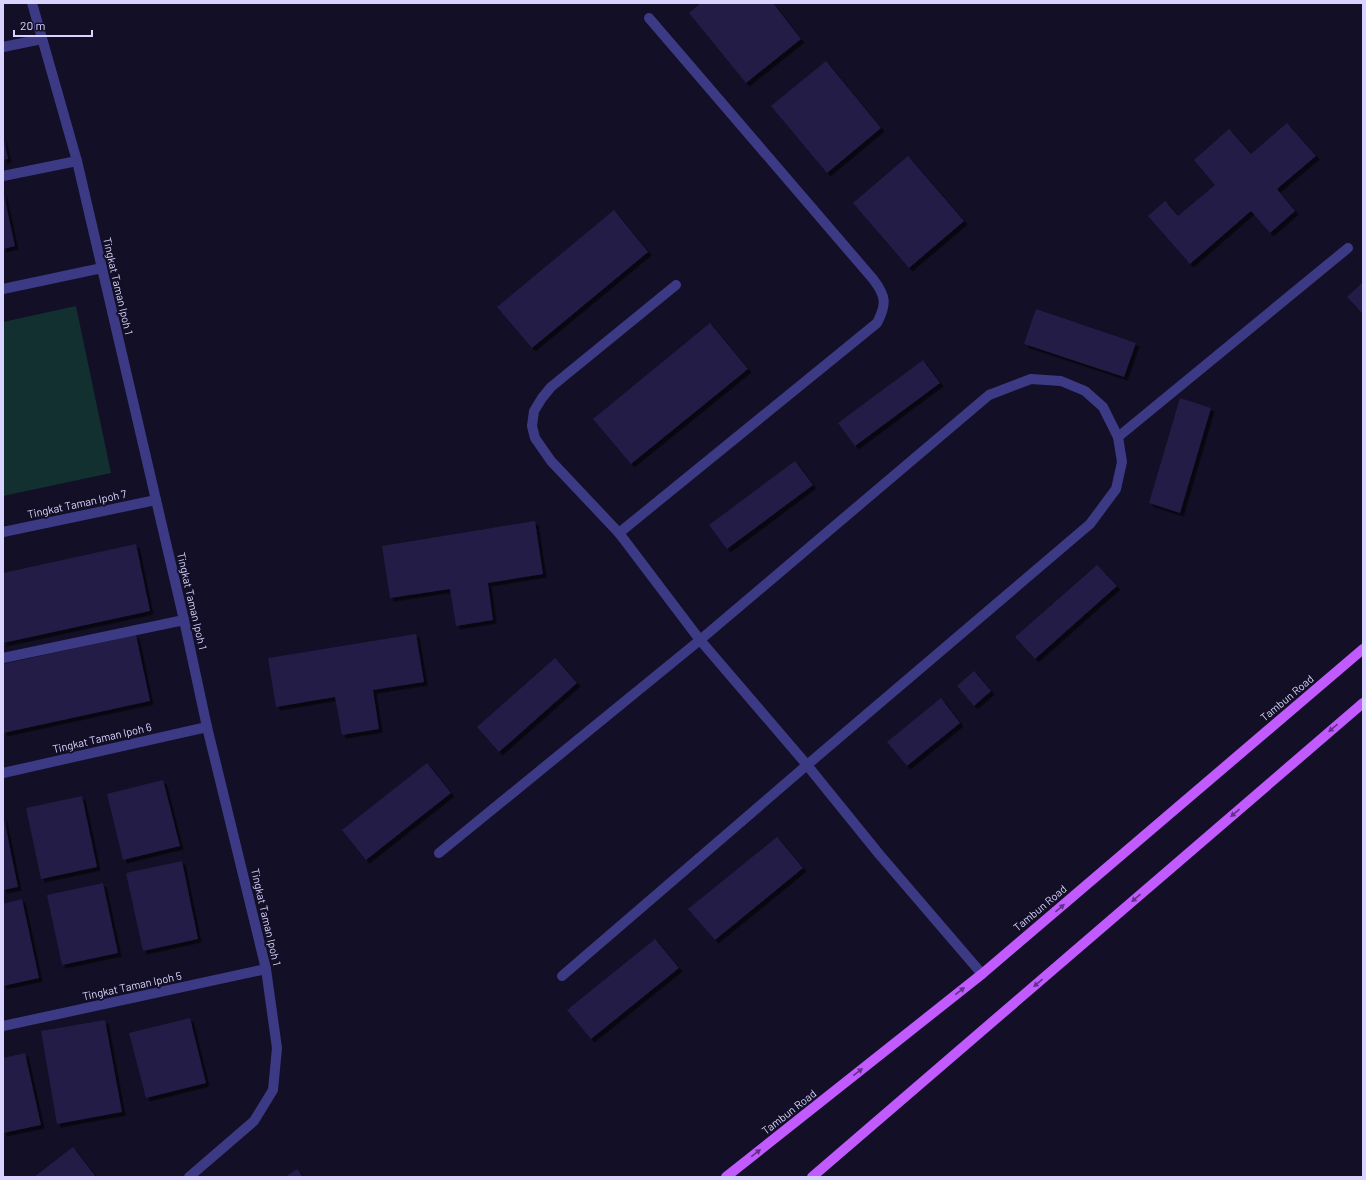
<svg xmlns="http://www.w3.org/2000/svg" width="1366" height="1180" font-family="Barlow,sans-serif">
  <defs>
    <filter id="shadow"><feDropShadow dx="3.5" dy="3.5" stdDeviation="0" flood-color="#0009"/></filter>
  </defs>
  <rect width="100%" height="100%" fill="#130f26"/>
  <!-- green -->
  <path fill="#12302f" d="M76 306 111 473 3 496V322Z"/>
  <!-- building -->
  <g fill="#241b47" filter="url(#shadow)">
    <path d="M701 3H773L801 39 746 83 689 13Z"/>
    <path d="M826 61 881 128 827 173 771 106Z"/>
    <path d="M1287 123 1316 156 1277 189 1295 211 1270 233 1251 211 1190 264 1148 216 1165 201 1178 216 1215 185 1194 160 1229 129 1251 154Z"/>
    <path d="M3 136 8 159 3 160Z"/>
    <path d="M908 156 964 221 909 268 853 203Z"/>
    <path d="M3 191 15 246 3 249Z"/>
    <path d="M614 210 648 252 532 348 497 307Z"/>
    <path d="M1363 282V314L1347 297Z"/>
    <path d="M1036 309 1136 343 1124 377 1024 344Z"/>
    <path d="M710 323 748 369 631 464 593 419Z"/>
    <path d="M923 360 940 383 855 446 838 423Z"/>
    <path d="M1180 398 1211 408 1180 513 1149 503Z"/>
    <path d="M795 461 813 485 727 549 709 525Z"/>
    <path d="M535 521 543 574 488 583 493 620 456 626 450 589 390 598 382 546Z"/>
    <path d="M136 544 150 611 3 643V573Z"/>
    <path d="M1097 565 1117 586 1035 659 1015 637Z"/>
    <path d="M416 634 424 682 373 690 379 729 342 735 335 697 276 707 268 658Z"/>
    <path d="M136 635 150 701 3 733V664Z"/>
    <path d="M555 658 577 683 499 752 477 727Z"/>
    <path d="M974 671 991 691 974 706 957 686Z"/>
    <path d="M941 698 960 723 907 766 887 742Z"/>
    <path d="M427 763 451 793 366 860 342 830Z"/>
    <path d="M163 780 180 846 123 860 107 794Z"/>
    <path d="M82 796 97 867 41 879 26 808Z"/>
    <path d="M3 814 18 887 3 890Z"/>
    <path d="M777 837 803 868 715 940 688 909Z"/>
    <path d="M182 861 198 939 143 951 126 873Z"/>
    <path d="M103 883 118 953 62 965 47 895Z"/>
    <path d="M22 899 39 978 3 986V904Z"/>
    <path d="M655 939 679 968 591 1039 567 1010Z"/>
    <path d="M190 1018 206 1083 146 1098 129 1033Z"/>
    <path d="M105 1020 122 1112 57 1124 41 1031Z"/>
    <path d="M25 1053 41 1125 3 1133V1058Z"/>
    <path d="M73 1147 96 1177H34Z"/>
    <path d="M297 1169 303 1177H285Z"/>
  </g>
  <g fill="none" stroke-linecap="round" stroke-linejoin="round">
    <!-- service -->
    <g stroke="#3d3a85" stroke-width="10">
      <path d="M3 176 77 161"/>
      <path d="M676 285 551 387 542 398 534 411 532 426 535 438 551 461 619 533 700 640 807 765 879 854 982 974"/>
      <path d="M1118 437 1348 248"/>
      <path d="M619 533 877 323C887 304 886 296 873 279L649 18"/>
      <path d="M3 658 184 620"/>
      <path d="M439 853 700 640 989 395 1031 379 1061 381 1085 391 1103 407 1118 437 1122 462 1116 489 1090 524 807 765 562 976"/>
    </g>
    <!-- minor -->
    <g stroke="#3d3a85" stroke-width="10">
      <path d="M32 3 77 161 184 620 207 727 266 969 277 1048 273 1090 254 1121 189 1177"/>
      <path d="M3 47 42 39"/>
      <path d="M3 289 102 268"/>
      <path d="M3 532 156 500"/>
      <path d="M3 773 207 727"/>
      <path d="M3 1026 266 969"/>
    </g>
    <!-- primary -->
    <g stroke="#c25bff" stroke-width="10">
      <path d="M726 1177 982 974 1363 649"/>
      <path d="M812 1177 1363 703"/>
    </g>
  </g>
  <!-- one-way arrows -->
  <defs><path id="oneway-solid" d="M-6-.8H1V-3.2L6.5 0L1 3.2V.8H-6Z"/></defs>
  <g fill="#623188">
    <use href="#oneway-solid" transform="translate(1333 728) rotate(139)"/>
    <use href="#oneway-solid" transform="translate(1235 813) rotate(139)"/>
    <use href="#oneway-solid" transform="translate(1136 898) rotate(139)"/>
    <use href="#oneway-solid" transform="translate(1060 908) rotate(-40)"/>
    <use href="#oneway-solid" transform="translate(1038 983) rotate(139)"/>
    <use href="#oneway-solid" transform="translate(960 991) rotate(-38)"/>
    <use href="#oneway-solid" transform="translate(858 1072) rotate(-38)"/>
    <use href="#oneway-solid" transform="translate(756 1153) rotate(-38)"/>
  </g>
  <g text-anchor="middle" stroke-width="4" stroke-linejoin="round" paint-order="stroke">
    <!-- street labels -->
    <g font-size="11" fill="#d9d4ff" stroke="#130f26">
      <text transform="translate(118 286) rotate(77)" y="4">Tingkat Taman Ipoh 1</text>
      <text transform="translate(77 504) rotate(-12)" y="4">Tingkat Taman Ipoh 7</text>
      <text transform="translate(192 601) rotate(77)" y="4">Tingkat Taman Ipoh 1</text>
      <text transform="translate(1287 698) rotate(-40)" y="4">Tambun Road</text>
      <text transform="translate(102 738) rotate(-13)" y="4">Tingkat Taman Ipoh 6</text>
      <text transform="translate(1040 908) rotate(-40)" y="4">Tambun Road</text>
      <text transform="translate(266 917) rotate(77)" y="4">Tingkat Taman Ipoh 1</text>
      <text transform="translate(132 986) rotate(-12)" y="4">Tingkat Taman Ipoh 5</text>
      <text transform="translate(789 1112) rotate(-38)" y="4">Tambun Road</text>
    </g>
  </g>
  <!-- border -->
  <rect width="1366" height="1180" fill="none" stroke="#d9d4ff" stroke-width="8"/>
  <!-- scale -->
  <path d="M14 30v6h78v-6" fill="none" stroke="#d9d4ff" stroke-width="2"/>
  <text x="20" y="30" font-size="12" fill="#d9d4ff" stroke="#130f26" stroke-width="3" paint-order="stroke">20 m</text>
</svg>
